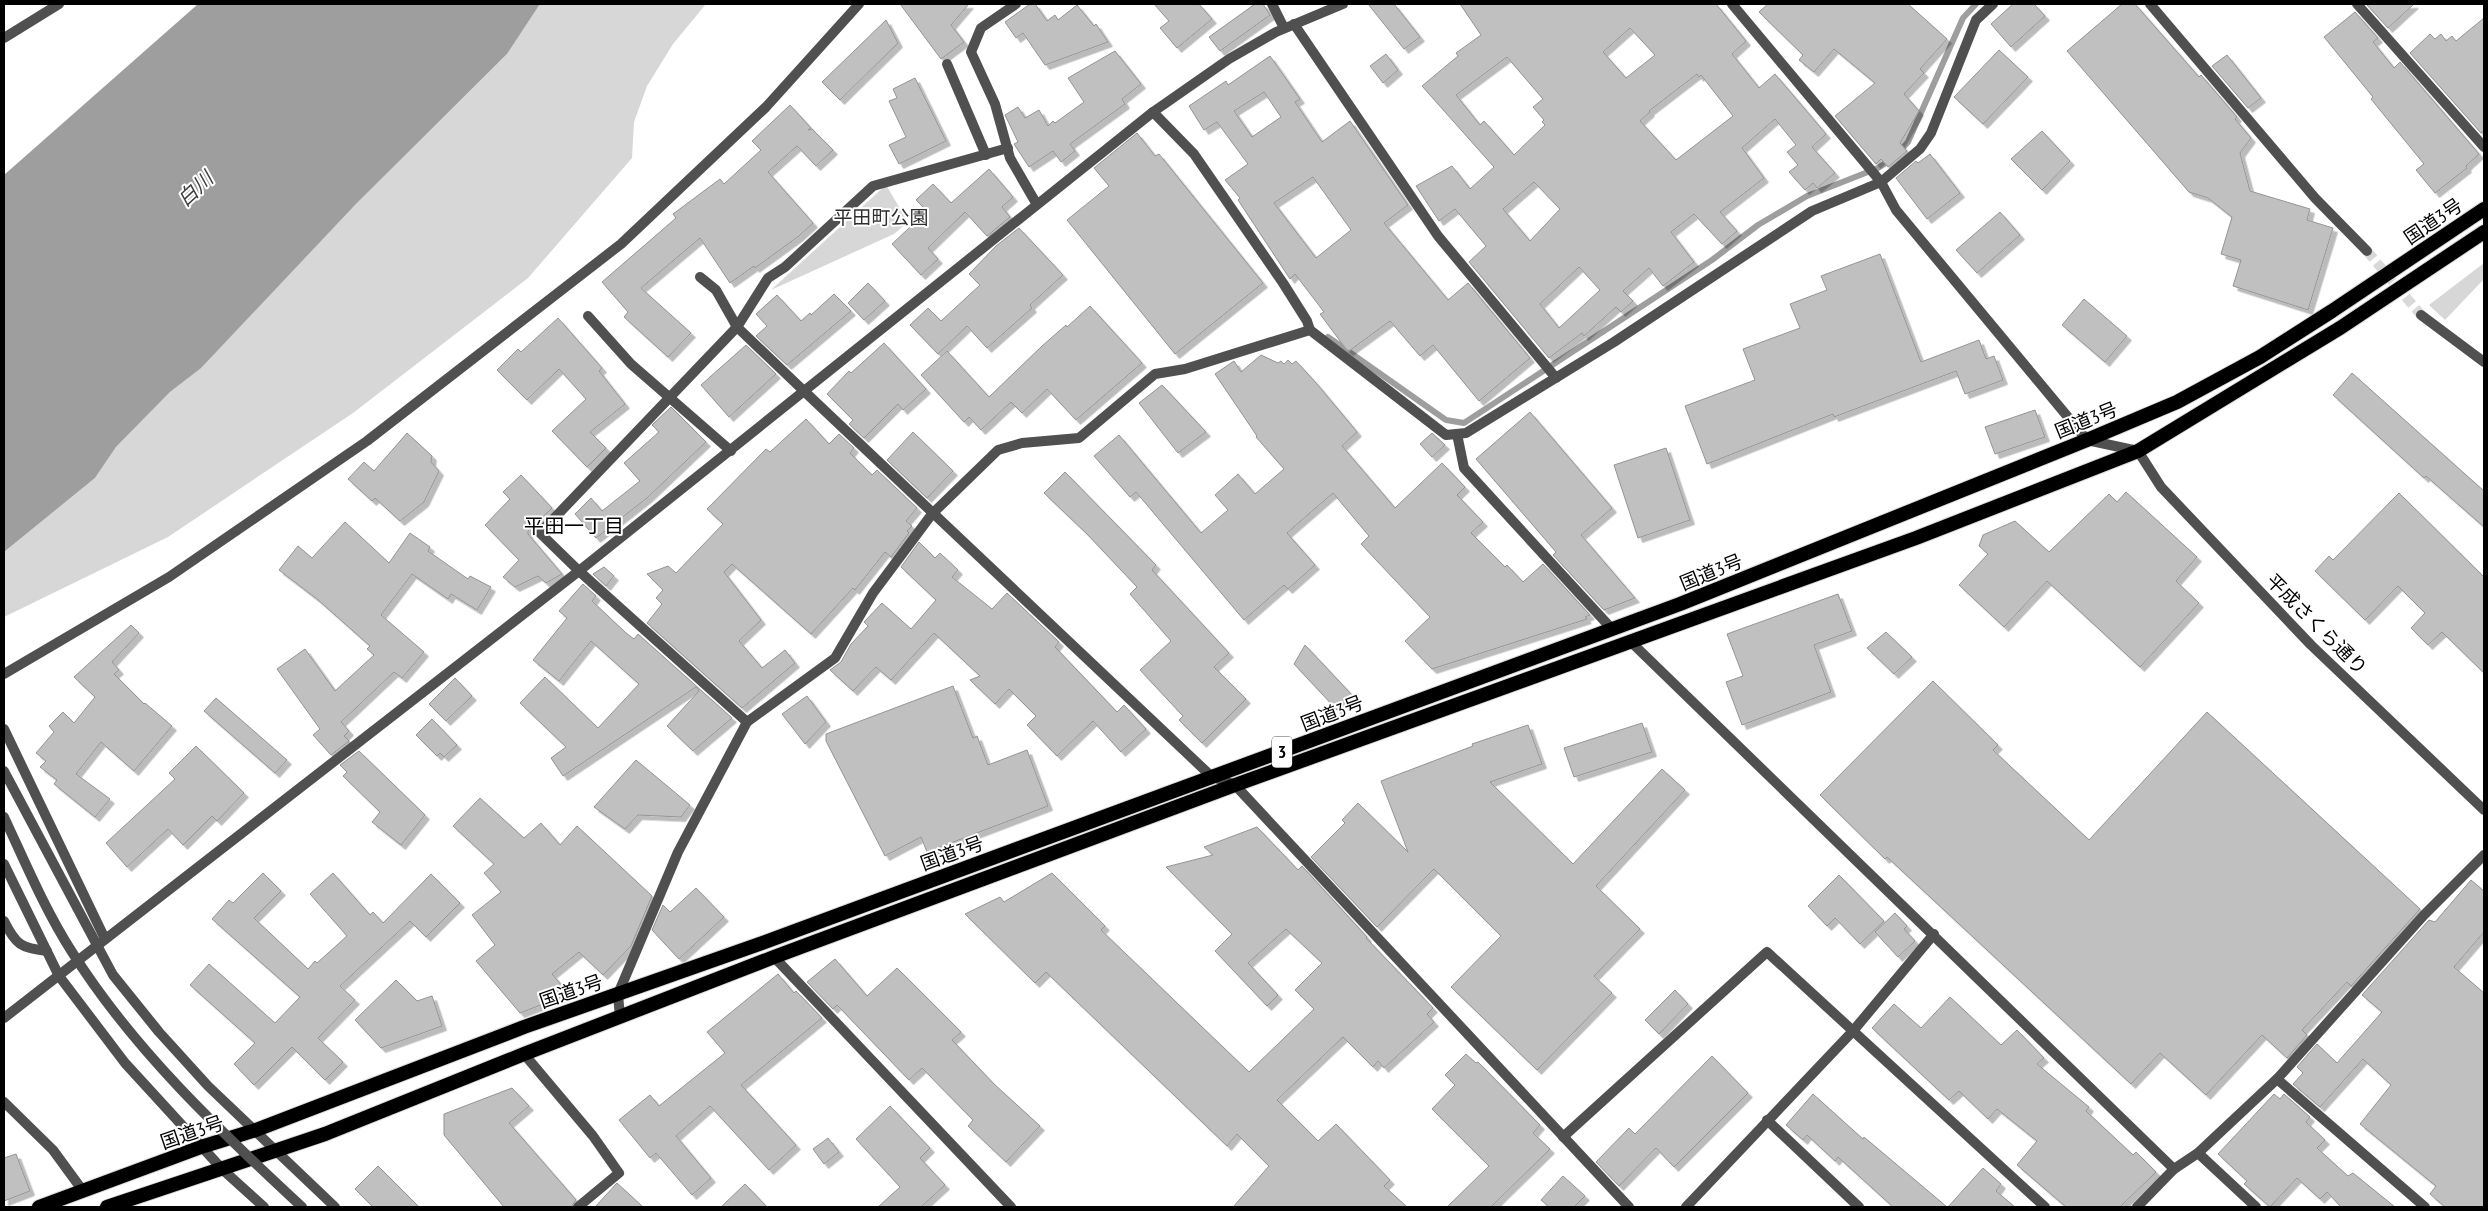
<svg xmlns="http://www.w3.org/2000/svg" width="2488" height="1211" font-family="'PT Sans Narrow','Noto Sans JP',sans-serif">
  <defs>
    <filter id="shadow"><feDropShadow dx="4.5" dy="4.5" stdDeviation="0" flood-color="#0004"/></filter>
  </defs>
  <rect width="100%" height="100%" fill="#fff"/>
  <!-- green -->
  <g fill="#d7d7d7">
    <path d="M540 4H706L673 44 647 86 634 122 632 158 528 278 353 413 168 537 4 617V552L95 478 116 447 170 392 201 367 356 204 507 54Z"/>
    <path d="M886 185 908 222 894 234 771 290Z"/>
    <path d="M2484 263V279L2445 320 2429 305Z"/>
  </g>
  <!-- water -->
  <path fill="#9e9e9e" d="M198 4H540L507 54 356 204 201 368 170 392 116 447 95 478 4 552V175Z"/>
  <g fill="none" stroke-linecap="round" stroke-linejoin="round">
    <!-- stream -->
    <g stroke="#9e9e9e" stroke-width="6">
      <path d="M1899 152 1908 142 1963 18 1976 4"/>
      <path d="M1328 337 1446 420 1464 423 1712 260 1758 225 1807 196 1878 168 1892 159"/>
    </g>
  </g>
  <!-- building -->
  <g fill="#c0c0c0" stroke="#949494" fill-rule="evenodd" filter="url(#shadow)">
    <path d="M900 4H969L951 25 964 42 941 59Z"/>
    <path d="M1030 4H1035L1047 21 1055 15 1058 20 1077 5 1094 26 1096 24 1108 42 1045 65 1023 33 1016 38 1005 22Z"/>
    <path d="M1154 4H1199L1212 19 1177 48 1160 28 1169 21Z"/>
    <path d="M1255 4H1263L1270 15 1220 51 1209 37Z"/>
    <path d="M1368 4H1394L1420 37 1404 49Z"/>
    <path d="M1460 4H1716L1746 41 1732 54 1759 88 1775 74 1804 108 1826 134 1812 147 1835 173 1817 188 1813 183 1805 190 1789 172 1798 165 1787 152 1796 145 1775 119 1742 148 1764 178 1720 212 1737 231 1722 244 1694 214 1671 232 1694 262 1663 286 1649 268 1623 291 1633 301 1621 312 1616 307 1584 336 1582 333 1549 358 1469 262 1486 246 1455 209 1439 221 1416 186 1452 166 1470 189 1494 167 1422 86 1458 56 1456 53 1481 35ZM1630 28 1655 55 1626 78 1603 52ZM1507 57 1543 99 1533 107 1544 120 1542 122 1545 125 1514 155 1484 121 1480 125 1456 95ZM1697 74 1699 77 1701 75 1733 116 1676 160 1640 121 1650 112 1649 111ZM1534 182 1560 209 1530 241 1503 209ZM1579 267 1600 290 1559 328 1540 304Z"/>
    <path d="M1768 4H1908L1947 39 1920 69 1924 73 1904 94 1919 111 1900 143 1907 151 1888 167 1881 159 1876 164 1835 116 1875 83 1834 49 1814 72 1799 60 1803 55 1759 12Z"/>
    <path d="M2013 4H2034L2045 16 2011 47 1991 24Z"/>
    <path d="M2122 4H2135L2199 77 2201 75 2237 117 2235 119 2251 138 2240 153 2250 191 2310 209 2307 220 2333 228 2308 310 2233 286 2241 260 2221 254 2232 217 2208 198 2189 192 2067 51Z"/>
    <path d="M2366 4H2414L2388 28Z"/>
    <path d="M2355 12 2378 38 2373 42 2394 68 2400 62 2479 154 2466 166 2467 168 2435 193 2416 170 2424 164 2371 99 2373 97 2324 37Z"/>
    <path d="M2484 18V130L2481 133 2410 53 2430 34 2435 39 2441 34 2446 41 2452 36 2456 41Z"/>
    <path d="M886 20 898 43 840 100 822 82Z"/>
    <path d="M1999 50 2028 77 1983 124 1954 97Z"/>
    <path d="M1115 51 1141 84 1122 99 1125 104 1070 144 1075 151 1061 162 1053 151 1029 167 1014 144 1018 142 1005 115 1018 107 1025 118 1039 110 1048 126 1053 121 1055 123 1084 102 1068 78Z"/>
    <path d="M1386 54 1398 70 1383 83 1370 66Z"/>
    <path d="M2227 55 2261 98 2248 108 2212 66Z"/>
    <path d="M1270 56 1300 99 1295 102 1322 142 1350 121 1408 205 1384 223 1448 300 1468 283 1530 358 1479 401 1433 345 1420 356 1390 321 1349 351 1346 349 1320 314 1324 312 1295 274 1290 279 1238 200 1240 198 1225 180 1248 164 1217 122 1204 130 1189 106 1226 81 1228 85ZM1264 92 1281 117 1252 137 1234 111ZM1313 177 1351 230 1316 258 1274 203Z"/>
    <path d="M915 78 946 141 899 164 889 145 906 137 889 101 897 98 893 89Z"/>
    <path d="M790 105 811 128 808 130 812 129 833 150 816 166 797 146 768 172 813 223 799 236 755 268 754 266 730 283 700 238 641 288 691 333 668 357 624 317 628 312 602 282 676 218 673 214 720 179 724 184 761 150 752 141Z"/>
    <path d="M2042 131 2070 161 2042 190 2011 159Z"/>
    <path d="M1137 133 1155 156 1159 154 1263 283 1175 354 1067 220 1109 186 1094 168Z"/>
    <path d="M1930 154 1960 193 1927 219 1896 178 1916 161 1918 163Z"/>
    <path d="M989 169 1013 197 1002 207 1010 217 987 236 965 212 928 248 938 259 921 275 892 244 927 211 916 200 933 184 951 203Z"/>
    <path d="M2000 212 2020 235 1977 273 1956 250Z"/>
    <path d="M1019 228 1063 275 1030 305 1032 308 987 348 967 326 938 354 910 325 928 308 941 321 980 285 969 274 996 246Z"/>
    <path d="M1880 254 1921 362 1979 340 1986 359 1994 356 2003 380 1965 394 1956 371 1834 417 1833 414 1707 464 1685 406 1755 380 1743 349 1800 328 1790 304 1827 290 1821 276Z"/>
    <path d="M868 283 885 301 864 320 848 303Z"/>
    <path d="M834 294 851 311 787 365 756 336 767 326 756 314 777 295 801 321 810 313 811 315Z"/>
    <path d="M2084 299 2127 336 2105 362 2062 325Z"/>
    <path d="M1090 306 1142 363 1076 420 1047 389 1022 413 1011 402 981 430 969 417 964 422 921 375 947 351 989 397 1042 346 1066 325 1067 327Z"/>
    <path d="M558 318 602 368 599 371 625 404 590 432 606 448 587 467 552 431 586 399 559 369 527 400 497 370 518 349 521 352Z"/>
    <path d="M884 343 926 389 903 410 898 404 864 438 849 424 853 420 827 394 849 371 851 373Z"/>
    <path d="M746 345 776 374 729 417 701 385Z"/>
    <path d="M1261 355 1278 363 1281 361 1284 364 1288 360 1292 364 1296 361 1317 384 1357 432 1342 446 1395 508 1442 463 1465 487 1457 495 1483 522 1471 533 1505 567 1507 565 1523 582 1543 564 1590 615 1585 617 1587 619 1432 669 1405 641 1430 617 1361 544 1369 536 1333 493 1287 533 1315 565 1288 589 1284 585 1244 620 1136 492 1130 497 1094 456 1119 435 1201 533 1228 510 1215 495 1238 474 1255 494 1284 469 1256 437 1257 436 1215 374 1234 361 1241 372Z"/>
    <path d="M2352 373 2484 491V527L2426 476 2424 478 2333 395Z"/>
    <path d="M1162 385 1206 432 1178 453 1139 403Z"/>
    <path d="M671 407 706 442 647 498 596 538 575 514 591 498 602 511 640 481 624 463 659 432 652 425Z"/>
    <path d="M2035 410 2045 437 1995 454 1985 427Z"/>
    <path d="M1530 412 1612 508 1581 535 1635 598 1604 610 1553 555 1556 552 1476 459Z"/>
    <path d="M806 419 829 444 839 434 854 448 850 453 872 475 877 470 917 508 906 521 912 526 907 531 909 533 891 557 885 552 855 590 853 588 811 634 732 564 724 572 761 620 739 641 762 668 785 650 795 663 742 708 647 623 662 604 656 598 663 590 647 574 668 566 676 573 723 524 707 509 766 449 770 452Z"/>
    <path d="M913 432 953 471 927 498 887 460Z"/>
    <path d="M407 433 432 456 431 462 439 471 424 502 400 521 375 498 372 501 348 479 364 462 374 471Z"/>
    <path d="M1432 433 1445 445 1432 457 1420 444Z"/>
    <path d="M1666 448 1690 520 1638 538 1614 465Z"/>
    <path d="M1065 472 1156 565 1152 570 1229 653 1214 667 1246 699 1202 743 1179 720 1183 716 1140 670 1171 641 1130 594 1137 587 1087 534 1044 493Z"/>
    <path d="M521 475 552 508 528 531V534L562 574 546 583 538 576 515 587 503 577 519 560 485 525 510 499 503 492Z"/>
    <path d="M2126 492 2197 557 2176 581 2199 603 2140 667 2047 581 2004 627 1959 585 1988 554 1979 546 1983 535 2015 521 2049 552 2109 494 2117 502Z"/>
    <path d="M2399 493 2484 577V673L2442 632 2428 645 2411 628 2425 613 2398 586 2365 620 2315 571 2329 556 2333 560Z"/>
    <path d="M345 522 389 563 410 533 430 547 428 551 468 579 470 576 491 587 477 610 451 594 448 599 412 574 381 615 424 652 402 678 394 672 341 722 349 731 344 736 349 741 331 755 313 735 320 729 277 669 305 649 335 691 374 655 367 649 370 646 317 599 279 570 298 546 312 558Z"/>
    <path d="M919 542 935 558 940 553 958 570 952 577 992 609 1007 593 1059 642 1055 647 1117 712 1124 705 1146 729 1121 752 1093 721 1057 756 1027 725 1036 716 1009 689 995 704 970 680 980 676 934 633 891 680 876 667 853 691 830 670 841 662 851 644 868 626 864 622 882 603 911 629 936 600 901 567Z"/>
    <path d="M604 567 614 576 606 586 593 574Z"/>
    <path d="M583 584 596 596 592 601 626 633 634 639 638 634 732 718 693 751 667 726 699 691 696 687 563 776 551 758 566 747 520 703 545 677 598 728 639 684 591 641 559 681 533 660 567 618 559 611Z"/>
    <path d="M1838 594 1852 631 1814 645 1831 692 1742 725 1726 682 1743 676 1727 634Z"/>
    <path d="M131 625 139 633 112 662 119 670 114 674 144 704 145 703 172 726 134 771 101 742 76 774 110 799 95 817 54 784 57 780 40 767 46 761 36 753 54 732 49 726 63 712 74 723 95 697 74 677Z"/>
    <path d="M1886 632 1912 657 1894 674 1867 648Z"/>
    <path d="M1305 645 1353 696 1337 710 1294 664Z"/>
    <path d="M455 678 472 696 446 721 429 704Z"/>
    <path d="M1933 681 1998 745 1993 750 2089 840 2207 712 2420 909 2351 986 2347 982 2302 1030 2307 1035 2287 1058 2262 1035 2206 1095 2160 1053 2131 1084 1887 857 1885 859 1820 795Z"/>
    <path d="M953 686 973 738 977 736 988 765 1027 750 1048 806 927 852 921 837 885 856 826 741V734Z"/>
    <path d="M807 696 826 722 805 744 782 714Z"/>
    <path d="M216 698 287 760 275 773 204 711Z"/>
    <path d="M432 719 457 745 444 757 440 753 437 756 416 735Z"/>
    <path d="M1642 723 1652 752 1574 777 1564 748Z"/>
    <path d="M1528 725 1542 764 1490 782 1573 864 1662 769 1685 790 1596 886 1640 929 1594 976 1612 993 1537 1070 1451 987 1501 936 1434 869 1377 927 1311 857 1345 823 1342 820 1358 803 1408 852 1381 781 1473 746 1472 744Z"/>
    <path d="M196 746 244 793 217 821 212 816 183 845 168 829 127 867 106 843 175 779 169 773Z"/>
    <path d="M359 751 425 815 401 845 372 822 380 812 343 776 347 772 340 765Z"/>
    <path d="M636 760 690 805 681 817 638 815 625 829 594 807Z"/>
    <path d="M480 798 524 838 541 823 560 845 577 826 652 896 631 946 603 975 579 952 552 974 569 994 520 1013 476 961 495 945 472 915 501 892 484 873 494 864 453 826Z"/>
    <path d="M1257 827 1298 870 1302 866 1367 937 1366 938 1433 1008 1427 1014 1434 1022 1384 1068 1378 1061 1373 1067 1343 1037 1277 1100 1318 1141 1336 1124 1390 1180 1384 1186 1407 1207H1233L1269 1166 1237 1134 1227 1146 1046 972 1035 983 965 914 1000 897 1004 902 1052 873 1105 926 1101 930 1249 1072 1314 1009 1295 990 1322 963 1286 929 1248 963 1278 995 1267 1006 1215 951 1232 934 1166 867 1213 855 1204 847Z"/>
    <path d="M263 873 281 891 254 918 308 969 315 961 317 963 347 936 310 894 333 873 370 915 373 912 383 923 431 874 460 903 426 937 410 921 340 986 355 1000 318 1038 343 1062 325 1080 292 1047 254 1085 234 1064 255 1043 190 985 209 964 275 1023 300 997 212 919 229 900 233 903Z"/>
    <path d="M1839 875 1884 921 1860 944 1835 918 1827 926 1808 906Z"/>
    <path d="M2471 880 2484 891V932L2454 967 2484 993V1207H2445L2430 1194 2436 1186 2360 1124 2391 1085 2363 1059 2320 1107 2293 1084 2303 1073 2297 1067 2317 1044 2337 1063 2382 1012 2362 995 2429 920 2435 922Z"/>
    <path d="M696 888 724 917 679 959 652 930 663 905 670 912Z"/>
    <path d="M1895 913 1907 926 1904 929 1915 941 1898 957 1875 932Z"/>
    <path d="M835 959 867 996 897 968 961 1032 952 1040 994 1084 1040 1126 1006 1162 968 1126 973 1120 922 1068 909 1080 837 1005 833 1009 807 982Z"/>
    <path d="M778 974 794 993 796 991 822 1018 741 1085 796 1145 769 1170 710 1106 676 1136 711 1178 692 1195 656 1153 650 1158 619 1120 650 1095 659 1106 725 1053 707 1032Z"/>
    <path d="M396 980 417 1001 432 996 442 1026 381 1048 355 1020Z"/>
    <path d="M1675 990 1688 1004 1659 1034 1645 1020Z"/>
    <path d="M1950 997 2001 1045 2017 1030 2044 1058 2037 1064 2089 1107 2086 1111 2133 1155 2136 1152 2156 1172 2120 1207H2066L2017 1165 2037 1141 1997 1109 1988 1119 1959 1091 1949 1100 1872 1028 1894 1004 1921 1028Z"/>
    <path d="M1466 1054 1476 1063 1478 1062 1540 1125 1533 1133 1550 1149 1491 1207H1447L1489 1166 1432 1109 1455 1085 1445 1075Z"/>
    <path d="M1712 1056 1748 1093 1674 1167 1656 1148 1619 1186 1596 1162 1629 1128 1635 1134Z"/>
    <path d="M512 1088 529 1106 509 1123 576 1200 571 1207H504L444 1135V1114Z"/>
    <path d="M1813 1094 1863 1139 1864 1137 1947 1207H1893L1838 1157 1835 1161 1807 1135 1803 1140 1786 1125Z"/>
    <path d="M2274 1094 2280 1099 2284 1094 2310 1117 2306 1122 2325 1140 2317 1148 2348 1176 2353 1173 2395 1207H2341L2327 1192 2320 1199 2297 1178 2270 1207 2244 1184 2247 1181 2218 1154Z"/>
    <path d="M890 1106 930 1148 920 1158 945 1185 921 1207H878L900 1187 856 1139Z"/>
    <path d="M828 1138 839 1152 824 1164 813 1149Z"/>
    <path d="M16 1154 30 1191 4 1201V1158Z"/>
    <path d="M378 1166 419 1207H373L355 1189Z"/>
    <path d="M1983 1168 2001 1184 1996 1191 2015 1207H1948Z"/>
    <path d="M1563 1176 1585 1196 1574 1207H1549L1541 1200Z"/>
    <path d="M617 1183 643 1207H595Z"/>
    <path d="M745 1184 767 1207H721Z"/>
  </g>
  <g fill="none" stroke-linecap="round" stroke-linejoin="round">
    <!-- minor-tunnel -->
    <path stroke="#d9d9d9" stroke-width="10" stroke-dasharray="10 5" stroke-linecap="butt" d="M2367 251 2421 315"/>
    <!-- trunk casing -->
    <g stroke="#dbdbdb" stroke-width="16">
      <g id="trunk">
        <path d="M39 1207 201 1147 256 1130 524 1027 765 942 1680 604 2087 440 2177 402 2260 357 2332 311 2484 209"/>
        <path d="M107 1207 325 1134 524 1054 774 957 1235 785 1916 538 2138 451 2340 328 2484 232"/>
      </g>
    </g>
    <!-- minor -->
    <g stroke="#505050" stroke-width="10">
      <path d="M1016 4 981 28 971 52 995 104 1010 158 1036 203"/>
      <path d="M1272 4 1284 28"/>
      <path d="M2150 4 2315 198 2367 251"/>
      <path d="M2357 4 2484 147"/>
      <path d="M1294 24 1438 236 1556 378"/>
      <path d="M4 38 59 4"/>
      <path d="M947 64 986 155"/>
      <path d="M1153 112 1194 154 1283 283 1307 321 1310 330"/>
      <path d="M700 277 716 290 737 327 805 392"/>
      <path d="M2421 315 2484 362"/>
      <path d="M588 316 631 364 731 451"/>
      <path d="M1457 434 1464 468 1611 628"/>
      <path d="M1631 642 2174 1169"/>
      <path d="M4 674 169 577 367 441 621 244 766 107 859 4"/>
      <path d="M747 722 579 571 540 533 737 327 768 278 785 267 873 186 1008 148"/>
      <path d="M4 729 105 939"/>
      <path d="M4 771 113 975 159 1032 208 1086 335 1207"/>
      <path d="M4 864 59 976 125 1063 223 1170 264 1207"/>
      <path d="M4 921C16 945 21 948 47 951"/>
      <path d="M774 957 1011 1207"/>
      <path d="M620 1018 618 994 678 852 747 722 835 658 873 593 932 514 998 450 1022 443 1079 438 1155 374 1185 369 1310 330 1446 435 1466 433 1614 342 1812 211 1881 182 1920 149 1931 133 1976 20 1993 4"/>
      <path d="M524 1054 593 1136 619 1173 578 1207"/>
      <path d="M2277 1079 2425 1207"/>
      <path d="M4 1102 53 1150 83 1191"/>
      <path d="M1767 1120 1859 1207"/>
      <path d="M1563 1137 1767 952 2045 1207"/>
      <path d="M2198 1153 2256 1207"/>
      <path d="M1686 1207 1853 1031 1934 934"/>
      <path d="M2137 1207 2174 1169 2198 1153 2277 1079 2424 915 2484 855"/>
    </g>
    <!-- tertiary -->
    <g stroke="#505050" stroke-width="10">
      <path d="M1732 4 1881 182 1896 210 2087 440 2138 451 2161 487 2311 645 2484 810"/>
      <path d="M805 392 1211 776 1235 785 1629 1207"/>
      <path d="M4 1018 579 571 1153 112 1229 59 1276 32 1343 4"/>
    </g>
    <!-- trunk -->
    <use href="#trunk" stroke="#000" stroke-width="14"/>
    <!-- tertiary-bridge -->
    <path stroke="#505050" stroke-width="10" d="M4 817C25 862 45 910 72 952 133 1049 219 1130 302 1207"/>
  </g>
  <g text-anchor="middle" stroke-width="4" stroke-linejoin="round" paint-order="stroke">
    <!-- shield labels -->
    <rect fill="#fff" stroke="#4c4c4c" stroke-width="1" x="1272" y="736.5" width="20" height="31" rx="4"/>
    <g font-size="18" font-weight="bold" fill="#000">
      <text x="1282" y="758">3</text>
    </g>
    <!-- park labels -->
    <g font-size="19" fill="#2e2e2e" stroke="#fff">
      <text x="881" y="224">平田町公園</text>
    </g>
    <!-- street labels -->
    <g font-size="19" fill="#000" stroke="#fff">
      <text transform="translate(2433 221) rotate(-34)" y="7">国道3号</text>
      <text transform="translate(2086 420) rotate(-22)" y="7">国道3号</text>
      <text transform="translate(1711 572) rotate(-22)" y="7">国道3号</text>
      <text transform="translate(2317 624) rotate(45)" y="7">平成さくら通り</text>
      <text transform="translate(1332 713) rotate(-21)" y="7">国道3号</text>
      <text transform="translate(952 853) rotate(-20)" y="7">国道3号</text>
      <text transform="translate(571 991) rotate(-19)" y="7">国道3号</text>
      <text transform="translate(192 1132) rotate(-19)" y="7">国道3号</text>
    </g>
    <!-- water labels -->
    <g font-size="20" font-style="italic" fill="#3f3f3f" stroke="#fff">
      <text transform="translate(195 189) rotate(-43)" y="7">白川</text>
    </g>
    <!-- neighbourhood labels -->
    <g font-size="20" fill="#000" stroke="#fff">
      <text x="574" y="533">平田一丁目</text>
    </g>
  </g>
  <!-- border -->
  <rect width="2488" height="1211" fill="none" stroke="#000000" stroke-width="10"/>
</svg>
